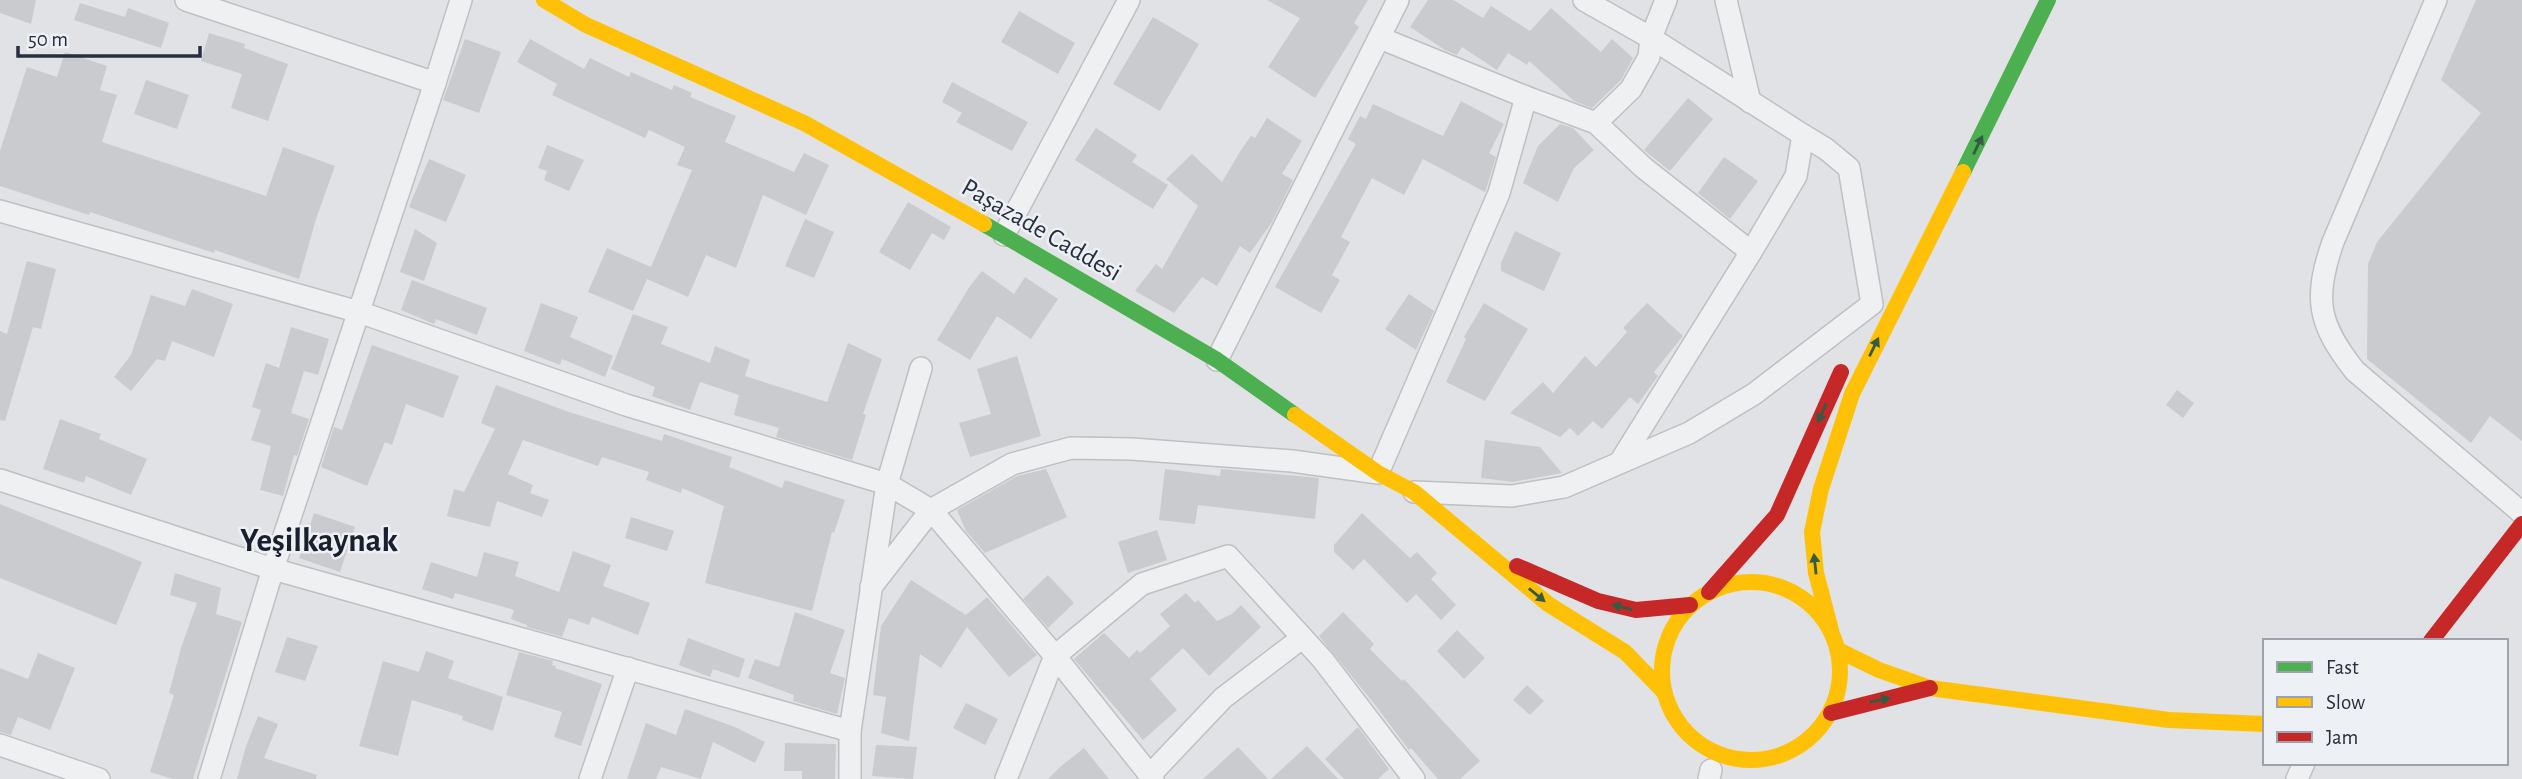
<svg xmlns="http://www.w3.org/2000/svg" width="2522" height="779" font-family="'Alegreya Sans',sans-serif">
  <rect width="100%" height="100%" fill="#e0e2e5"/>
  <!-- building -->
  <g fill="#cacbcf">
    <path d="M0 0H36L31 24 0 13Z"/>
    <path d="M1267 0H1368L1354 23 1359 27 1315 98 1268 67 1300 18Z"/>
    <path d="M1428 0H1453L1483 18 1491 6 1530 31 1551 8 1601 52 1612 39 1633 58 1621 80 1592 108 1574 101 1529 61 1527 65 1508 53 1497 70 1462 47 1457 55 1445 50 1410 27Z"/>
    <path d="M2476 0H2522V441L2490 416 2471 443 2367 359 2368 264 2377 242 2481 113 2441 80Z"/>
    <path d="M80 3 125 17 128 8 169 23 161 48 74 20Z"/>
    <path d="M1019 11 1075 43 1058 74 1001 42Z"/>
    <path d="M1153 17 1199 44 1160 111 1113 84Z"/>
    <path d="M209 33 245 44 244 48 288 64 268 121 231 108 242 74 201 61Z"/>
    <path d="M465 39 501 52 479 113 443 100Z"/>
    <path d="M530 39 584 69 590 58 629 77 631 72 672 90 674 85 692 93 690 97 736 116 725 142 794 172 804 153 829 165 806 215 763 195 736 268 706 255 688 297 647 279 633 311 588 292 607 248 651 267 692 170 677 165 685 147 649 130 645 138 552 95 557 84 517 62Z"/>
    <path d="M65 52 107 66 100 90 117 95 102 142 266 196 283 147 335 166 316 219 299 279 215 250 214 253 90 212 89 215 0 186V151L27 67 57 77Z"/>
    <path d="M146 80 189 95 177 129 134 114Z"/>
    <path d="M952 82 1028 122 1012 151 956 122 962 113 942 102Z"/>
    <path d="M1688 98 1713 119 1670 171 1644 150Z"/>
    <path d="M1461 101 1504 124 1489 153 1496 157 1485 192 1423 159 1404 195 1372 178 1341 237 1350 242 1332 275 1340 280 1321 313 1275 287 1356 144 1348 139 1360 116 1366 119 1373 104 1443 136Z"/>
    <path d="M1267 118 1302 141 1282 174 1293 180 1272 222 1250 253 1240 246 1217 286 1202 277 1174 313 1135 291 1156 264 1162 269 1198 206 1166 179 1192 154 1222 182 1241 150 1251 136 1255 138Z"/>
    <path d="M1560 124 1573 128 1594 150 1574 168 1558 202 1523 183 1538 146Z"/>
    <path d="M1096 128 1137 155 1132 162 1168 185 1153 209 1075 160Z"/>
    <path d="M547 145 584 160 569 191 544 180 547 171 538 168Z"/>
    <path d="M1724 157 1758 181 1730 219 1698 193Z"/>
    <path d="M429 159 466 175 446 222 409 207Z"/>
    <path d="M908 202 951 227 944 240 932 233 910 270 879 252Z"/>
    <path d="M805 219 834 232 814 278 785 266Z"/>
    <path d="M415 229 437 243 424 281 400 272Z"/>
    <path d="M1515 231 1561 253 1544 291 1501 271V263Z"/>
    <path d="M27 261 56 269 41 329 33 327 5 421 0 420V331L7 334Z"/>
    <path d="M982 271 1014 294 1025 277 1058 299 1031 339 997 316 970 360 937 340 970 286Z"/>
    <path d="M412 280 487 308 477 335 436 319 434 324 401 310Z"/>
    <path d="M192 289 233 304 214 357 172 341 165 361 157 359 131 391 114 377 131 355 151 295 185 306Z"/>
    <path d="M1409 294 1434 311 1416 350 1385 329Z"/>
    <path d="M541 303 578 317 570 337 613 356 605 377 562 359 560 365 524 351Z"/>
    <path d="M1484 303 1528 329 1485 401 1446 382 1466 339 1464 337Z"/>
    <path d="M1647 303 1683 336 1654 372 1658 376 1638 404 1630 397 1602 429 1593 421 1578 436 1570 428 1560 437 1510 413 1543 382 1553 393 1585 356 1596 367 1627 332 1623 328Z"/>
    <path d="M633 314 668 327 661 344 710 363 715 346 750 360 745 376 827 402 848 343 882 359 863 414 866 415 852 460 776 437 779 428 734 415 739 395 700 382 690 410 652 396 655 387 611 369Z"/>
    <path d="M291 327 329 339 318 375 304 371 291 413 309 419 297 456 294 455 283 496 260 490 271 446 251 440 261 410 252 407 266 363 279 368Z"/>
    <path d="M372 345 459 376 443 418 406 404 392 445 385 442 367 486 321 467 334 427 342 430Z"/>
    <path d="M1017 356 1041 436 970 457 959 423 991 414 977 369Z"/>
    <path d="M496 385 569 412 662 441 664 434 732 457 729 467 782 488 785 480 845 500 834 533 832 532 812 611 705 583 724 506 682 488 681 493 646 480 649 472 602 457 598 466 523 440 508 474 533 485 530 493 549 500 542 517 497 501 490 527 447 516 454 489 464 492 495 429 481 423Z"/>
    <path d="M2177 390 2194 403 2183 418 2166 405Z"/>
    <path d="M60 419 101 434 99 439 147 459 131 495 86 476 84 483 43 469Z"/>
    <path d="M1485 440 1540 447 1562 473 1513 482 1481 478Z"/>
    <path d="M1046 469 1067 517 985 553 966 531 957 510 1017 476Z"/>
    <path d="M1165 469 1220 476 1221 469 1319 478 1315 519 1198 505 1195 524 1159 520Z"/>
    <path d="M0 504 142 562 116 625 0 578Z"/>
    <path d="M314 513 355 527 340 572 299 558Z"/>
    <path d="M1362 513 1410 558 1417 552 1437 573 1431 579 1456 605 1441 620 1416 594 1407 603 1364 559 1353 570 1334 552V545Z"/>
    <path d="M631 517 674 531 667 551 625 538Z"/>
    <path d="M1157 530 1167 560 1128 573 1118 542Z"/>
    <path d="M573 551 611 565 603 586 650 603 638 635 592 617 589 625 569 618 562 637 527 627V625L511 619 514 610 455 593 453 599 422 589 431 562 477 577 484 552 519 562 515 576 559 592Z"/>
    <path d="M175 573 221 588 216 614 242 622 193 779H173L150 772 174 695 169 693 181 648 197 603 170 595Z"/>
    <path d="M1048 575 1074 603 1048 628 1023 599Z"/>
    <path d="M911 580 966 615 987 597 1037 655 1009 677 967 627 941 668 920 654 909 741 881 733 886 697 873 695 881 626Z"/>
    <path d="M1186 593 1195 603 1198 600 1217 621 1232 614 1241 605 1261 627 1209 676 1183 648 1150 679 1177 710 1143 740 1074 659 1104 633 1129 658 1137 650 1140 653 1170 626 1160 614Z"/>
    <path d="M795 612 845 630 830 673 845 678 837 714 793 701 794 695 748 678 755 659 779 667Z"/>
    <path d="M1343 612 1374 644 1370 649 1402 681 1404 679 1480 761 1460 779H1438L1411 748 1409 750 1376 706 1319 636Z"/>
    <path d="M1457 630 1485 658 1464 679 1437 651Z"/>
    <path d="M287 637 318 646 305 681 275 672Z"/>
    <path d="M688 638 745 659 739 678 713 669 710 677 679 665Z"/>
    <path d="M426 651 454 661 448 678 503 697 493 731 462 720 463 716 412 700 398 756 359 746 383 661 419 672Z"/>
    <path d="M519 652 553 661 552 665 556 666 555 668 602 684 581 746 554 737 562 712 506 695Z"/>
    <path d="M38 653 75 668 50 730 18 717 11 735 0 732V668L28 679Z"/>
    <path d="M1527 685 1544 701 1530 715 1513 700Z"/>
    <path d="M966 703 998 719 985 745 953 728Z"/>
    <path d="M685 709 735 727 765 742 755 763 713 742 701 779 661 767 656 779H627L646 723 676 735Z"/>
    <path d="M258 716 278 724 264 758 317 775 316 779H237L246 746Z"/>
    <path d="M1358 727 1389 769 1378 779H1344L1325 759Z"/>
    <path d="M785 743 836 744 835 779H802V771H784Z"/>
    <path d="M876 745 917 747 913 779 872 776Z"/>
    <path d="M1307 746 1338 779H1271Z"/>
    <path d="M1238 747 1268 779H1203Z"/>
    <path d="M1084 748 1109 779H1048L1060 767Z"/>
  </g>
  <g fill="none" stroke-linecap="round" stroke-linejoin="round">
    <!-- street casing -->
    <g stroke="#bec0c3" stroke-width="24">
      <g id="street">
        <path d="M186 0 435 83 273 569 209 779"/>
        <path d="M1584 0 1651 38 1803 135 1796 176 1751 252 1620 462"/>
        <path d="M1726 0 1750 102"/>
        <path d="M2436 0 2333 242C2313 299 2318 324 2355 371L2522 513"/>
        <path d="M1380 38 1526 97 1596 123 1644 168 1751 252"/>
        <path d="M435 83 461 0"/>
        <path d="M1596 123 1631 89 1649 57 1651 38 1666 0"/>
        <path d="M0 211 359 312 626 405 887 484 931 510 1055 656 1006 779"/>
        <path d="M1004 235 1129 0"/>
        <path d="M1217 360 1398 0"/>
        <path d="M0 480 273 569 850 731"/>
        <path d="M1414 492 1512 496 1564 487 1689 433 1754 394 1872 304 1849 168 1826 149 1803 135"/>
        <path d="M871 587 931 510 1012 464 1071 448 1132 449 1292 461 1378 473 1499 193 1526 97"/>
        <path d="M0 745 99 779"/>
        <path d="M1150 775 1223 698 1302 638"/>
        <path d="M590 779 628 668"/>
        <path d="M850 779V731L887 484 921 368"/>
        <path d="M1153 779 1055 656 1142 584 1228 556 1323 660 1414 779"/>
        <path d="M1709 779 1711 770"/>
        <path d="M2297 779 2304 763"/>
      </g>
    </g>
    <!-- street -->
    <use href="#street" stroke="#eff0f2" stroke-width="21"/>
    <!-- fast -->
    <g stroke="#4caf50" stroke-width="16">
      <path d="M1963 172 2048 0"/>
      <path d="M984 224 1217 360 1295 415"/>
    </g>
    <!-- slow -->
    <g stroke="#ffc107" stroke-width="16">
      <path d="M544 0 586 25 804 123 984 224"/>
      <path d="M1295 415 1378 473 1414 492 1548 604 1625 652 1663 691"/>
      <circle cx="1751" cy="671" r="89"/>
      <path d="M1831 630 1816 573 1812 532 1821 489 1852 394 1963 172"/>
      <path d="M1838 650 1879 670 1930 688 2169 720 2265 724"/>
    </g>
    <!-- jam -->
    <g stroke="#c62828" stroke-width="16">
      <path d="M1517 566 1598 601 1636 610 1690 605"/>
      <path d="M1709 592 1777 515 1841 372"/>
      <path d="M2431 641 2522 524"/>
      <path d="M1831 713 1930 688"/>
    </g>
  </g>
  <!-- one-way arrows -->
  <defs><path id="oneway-solid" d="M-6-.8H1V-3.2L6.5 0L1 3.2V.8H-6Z" transform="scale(1.75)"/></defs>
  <g fill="#345b44">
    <use href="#oneway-solid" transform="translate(1978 145) rotate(-64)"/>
    <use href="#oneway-solid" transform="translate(1874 347) rotate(-64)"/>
    <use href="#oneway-solid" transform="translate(1822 413) rotate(114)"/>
    <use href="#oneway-solid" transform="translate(1815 564) rotate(-96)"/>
    <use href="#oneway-solid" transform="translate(1537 595) rotate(39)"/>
    <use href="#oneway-solid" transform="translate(1622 607) rotate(-166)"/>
    <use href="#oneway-solid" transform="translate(1880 700) rotate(-11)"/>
  </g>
  <g text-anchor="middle" stroke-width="5" stroke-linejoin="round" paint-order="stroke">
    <!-- street labels -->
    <g font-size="26" fill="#272e3e" stroke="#edf0f5">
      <text transform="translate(1042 229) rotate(30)" y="9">Paşazade Caddesi</text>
    </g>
    <!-- district labels -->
    <g font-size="33" font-weight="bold" fill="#1a1f2e" stroke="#edf0f5">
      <text x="319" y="551">Yeşilkaynak</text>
    </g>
  </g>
  <!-- legend -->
  <rect x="2263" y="639" width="245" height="126" fill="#edf0f5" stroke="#9ea2ac" stroke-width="2"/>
  <rect x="2277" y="662" width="35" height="10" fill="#4caf50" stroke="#9ea2ac" stroke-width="2"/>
  <text x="2326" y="674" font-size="21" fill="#272e3e">Fast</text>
  <rect x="2277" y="697" width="35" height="10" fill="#ffc107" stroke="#9ea2ac" stroke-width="2"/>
  <text x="2326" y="709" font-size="21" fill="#272e3e">Slow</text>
  <rect x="2277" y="732" width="35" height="10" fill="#c62828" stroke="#9ea2ac" stroke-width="2"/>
  <text x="2326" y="744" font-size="21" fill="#272e3e">Jam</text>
  <!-- scale -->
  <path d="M18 46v10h182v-10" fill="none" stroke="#272e3e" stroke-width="3.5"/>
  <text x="28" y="46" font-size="21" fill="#272e3e" stroke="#edf0f5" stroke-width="5" paint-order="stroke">50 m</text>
</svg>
